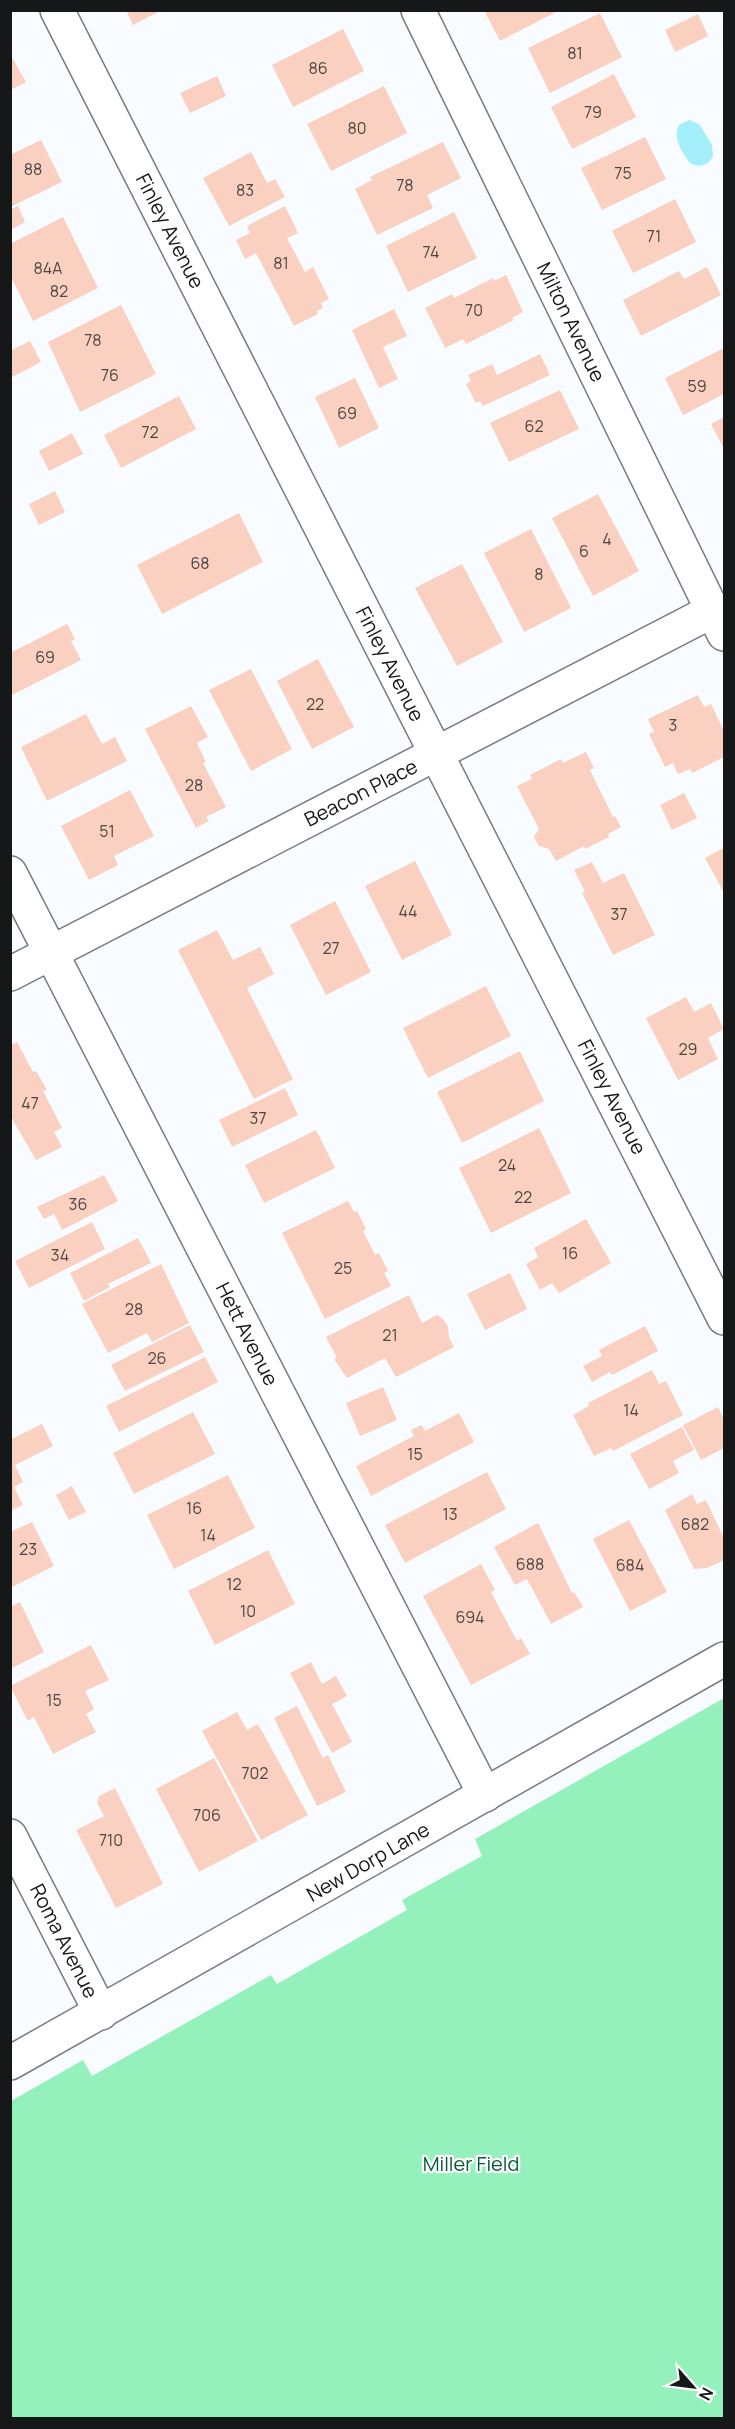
<svg xmlns="http://www.w3.org/2000/svg" width="735" height="2429" font-family="Manrope,sans-serif">
  <rect width="100%" height="100%" fill="#f8fbff"/>
  <!-- green -->
  <path fill="#94f1bb" d="M724 1698V2418H11V2101L83 2060 92 2076 271 1975 277 1984 407 1910 402 1900 482 1856 475 1839Z"/>
  <!-- water -->
  <path fill="#a3f0fc" d="M689 120 699 124 712 145 713 156C708 166 699 168 690 163 682 152 672 138 679 125Z"/>
  <!-- building -->
  <g fill="#fad1c0">
    <path d="M126 10H162L133 25Z"/>
    <path d="M484 10H560L500 41Z"/>
    <path d="M600 13 622 57 550 93 528 48Z"/>
    <path d="M698 14 708 36 675 52 665 30Z"/>
    <path d="M343 29 364 71 293 107 272 65Z"/>
    <path d="M10 54 26 82 10 90Z"/>
    <path d="M614 74 636 117 572 149 551 107Z"/>
    <path d="M217 76 226 96 190 113 180 93Z"/>
    <path d="M384 86 407 133 331 171 307 124Z"/>
    <path d="M645 137 666 179 602 210 581 168Z"/>
    <path d="M41 140 62 182 10 207V155Z"/>
    <path d="M443 142 461 178 427 195 433 208 377 235 355 189 372 180 370 177Z"/>
    <path d="M251 152 267 183 275 179 285 197 229 226 203 178Z"/>
    <path d="M675 199 696 242 633 273 612 231Z"/>
    <path d="M18 206 25 222 10 230V210Z"/>
    <path d="M285 206 298 233 287 238 305 272 313 267 329 299 321 303 323 308 317 311 318 314 294 326 256 253 245 259 236 240 250 233 247 226Z"/>
    <path d="M454 212 477 258 408 292 386 246Z"/>
    <path d="M63 217 98 288 33 321 10 275V244Z"/>
    <path d="M707 267 721 295 641 336 623 300 679 271 684 279Z"/>
    <path d="M506 275 523 312 512 318 514 320 466 344 463 339 445 348 425 308 452 294 454 298 493 278 494 281Z"/>
    <path d="M121 305 156 374 80 412 48 342Z"/>
    <path d="M394 309 407 336 383 347 398 379 379 388 352 330Z"/>
    <path d="M30 341 41 362 10 378V351Z"/>
    <path d="M724 348V394L683 415 665 378Z"/>
    <path d="M540 354 550 375 483 406 480 401 476 403 466 384 471 381 468 375 492 364 497 375Z"/>
    <path d="M355 378 379 428 339 448 315 397Z"/>
    <path d="M560 390 579 429 509 462 490 423Z"/>
    <path d="M179 396 196 429 121 468 104 435Z"/>
    <path d="M724 417V445L723 447 711 424Z"/>
    <path d="M72 433 83 454 49 471 39 451Z"/>
    <path d="M55 491 65 512 39 525 29 504Z"/>
    <path d="M598 494 639 571 593 596 552 518Z"/>
    <path d="M239 513 263 562 162 614 137 565Z"/>
    <path d="M531 529 571 608 524 632 484 553Z"/>
    <path d="M462 564 503 642 457 666 415 588Z"/>
    <path d="M67 624 75 639 71 641 81 660 10 696V653Z"/>
    <path d="M318 659 354 727 312 749 277 681Z"/>
    <path d="M251 669 292 749 251 771 209 690Z"/>
    <path d="M698 695 704 707 711 704 724 731V757L692 773 690 769 678 774 673 763 665 767 649 734 654 732 648 719Z"/>
    <path d="M191 706 208 737 197 743 206 762 203 763 226 807 206 817 209 821 196 828 145 729Z"/>
    <path d="M86 714 102 744 115 737 127 761 47 801 21 747Z"/>
    <path d="M586 752 594 768 590 770 613 817 615 816 621 827 608 834 609 837 585 849 584 846 556 861 549 849 539 846 534 837 539 829 517 786 532 779 530 775 561 759 563 763Z"/>
    <path d="M130 790 154 836 114 856 118 865 89 880 61 826Z"/>
    <path d="M684 793 697 818 672 830 660 805Z"/>
    <path d="M724 848V893L705 858Z"/>
    <path d="M415 861 452 935 402 960 365 886Z"/>
    <path d="M592 862 603 883 624 873 655 935 613 955 582 893 585 892 574 870Z"/>
    <path d="M335 901 371 972 326 995 290 925Z"/>
    <path d="M217 930 233 960 260 947 274 974 247 988 293 1079 254 1099 178 950Z"/>
    <path d="M486 986 511 1036 428 1078 403 1028Z"/>
    <path d="M686 997 694 1012 711 1003 724 1029 708 1038 718 1059 678 1080 646 1018Z"/>
    <path d="M17 1042 33 1072 36 1071 47 1090 43 1091 62 1128 54 1132 62 1147 36 1160 10 1115V1045Z"/>
    <path d="M520 1051 544 1101 462 1143 437 1092Z"/>
    <path d="M285 1088 298 1115 232 1147 219 1120Z"/>
    <path d="M539 1128 571 1193 491 1233 459 1168Z"/>
    <path d="M316 1130 335 1168 264 1203 245 1165Z"/>
    <path d="M104 1175 118 1201 62 1230 54 1214 44 1219 37 1207Z"/>
    <path d="M348 1201 354 1212 357 1211 366 1229 363 1231 375 1255 379 1253 388 1271 384 1273 391 1286 325 1319 282 1233Z"/>
    <path d="M586 1219 611 1263 559 1293 552 1283 540 1290 526 1264 538 1257 534 1248Z"/>
    <path d="M92 1222 105 1249 29 1288 15 1261Z"/>
    <path d="M138 1238 151 1263 108 1284 110 1287 84 1301 70 1273Z"/>
    <path d="M161 1264 189 1323 152 1342 147 1333 108 1353 82 1304Z"/>
    <path d="M510 1273 527 1309 485 1330 467 1294Z"/>
    <path d="M409 1295 422 1323 437 1315 444 1320 448 1327 449 1337 454 1347 396 1377 385 1358 347 1378 334 1359 337 1358 326 1337Z"/>
    <path d="M190 1325 204 1352 125 1391 111 1365Z"/>
    <path d="M645 1326 658 1351 612 1375 610 1372 592 1382 583 1366 602 1356 599 1350Z"/>
    <path d="M205 1357 218 1382 119 1432 106 1406Z"/>
    <path d="M652 1370 659 1384 666 1381 683 1415 613 1451 611 1448 594 1456 573 1415 589 1406 588 1403Z"/>
    <path d="M383 1387 397 1420 360 1436 346 1403Z"/>
    <path d="M718 1407 724 1420V1448L701 1460 683 1425Z"/>
    <path d="M193 1412 215 1454 134 1494 113 1453Z"/>
    <path d="M459 1413 474 1442 371 1496 356 1466 414 1436 411 1430 422 1425 425 1431Z"/>
    <path d="M42 1424 53 1446 15 1465 23 1482 14 1487 23 1505 10 1511V1440Z"/>
    <path d="M682 1427 694 1450 673 1461 679 1473 649 1489 630 1454Z"/>
    <path d="M487 1472 506 1509 405 1563 385 1525Z"/>
    <path d="M228 1475 255 1528 174 1569 147 1515Z"/>
    <path d="M72 1486 86 1512 69 1520 56 1495Z"/>
    <path d="M692 1494 697 1504 706 1500 724 1538V1560L707 1568 694 1569 665 1510Z"/>
    <path d="M629 1520 667 1592 630 1611 593 1539Z"/>
    <path d="M32 1522 54 1566 10 1588V1532Z"/>
    <path d="M538 1523 572 1593 574 1592 583 1607 551 1624 527 1579 515 1585 494 1547Z"/>
    <path d="M268 1550 295 1604 215 1645 188 1591Z"/>
    <path d="M481 1564 495 1590 491 1592 517 1641 521 1638 530 1654 471 1685 423 1596Z"/>
    <path d="M20 1602 44 1652 10 1669V1607Z"/>
    <path d="M91 1645 109 1680 85 1691 94 1709 86 1714 96 1732 53 1754 34 1717 28 1721 10 1686Z"/>
    <path d="M311 1662 322 1684 336 1676 347 1696 332 1704 352 1742 332 1753 290 1673Z"/>
    <path d="M297 1706 323 1758 328 1755 346 1792 317 1806 274 1718Z"/>
    <path d="M237 1712 247 1730 258 1724 308 1815 261 1840 202 1731Z"/>
    <path d="M214 1758 258 1841 199 1872 156 1789Z"/>
    <path d="M115 1788 163 1884 116 1908 76 1830 104 1816 97 1803 99 1796Z"/>
  </g>
  <g fill="none" stroke-linecap="round" stroke-linejoin="round">
    <!-- minor casing -->
    <g stroke="#787c81" stroke-width="36">
      <g id="minor">
        <path d="M57 10 724 1318"/>
        <path d="M418 10 724 634"/>
        <path d="M10 873 485 1795"/>
        <path d="M10 974 712 611"/>
        <path d="M10 1836 101 2013"/>
      </g>
    </g>
    <!-- tertiary casing -->
    <g stroke="#787c81" stroke-width="36">
      <path id="tertiary" d="M10 2063 724 1659"/>
    </g>
    <!-- minor -->
    <use href="#minor" stroke="#fff" stroke-width="33"/>
    <!-- tertiary -->
    <use href="#tertiary" stroke="#fff" stroke-width="33"/>
  </g>
  <g text-anchor="middle" stroke-width="4.5" stroke-linejoin="round" paint-order="stroke">
    <!-- number labels -->
    <g font-size="16" fill="#4f4643">
      <text x="575" y="59">81</text>
      <text x="318" y="74">86</text>
      <text x="593" y="118">79</text>
      <text x="357" y="134">80</text>
      <text x="33" y="175">88</text>
      <text x="623" y="179">75</text>
      <text x="405" y="191">78</text>
      <text x="245" y="196">83</text>
      <text x="654" y="242">71</text>
      <text x="431" y="258">74</text>
      <text x="281" y="269">81</text>
      <text x="48" y="274">84A</text>
      <text x="59" y="297">82</text>
      <text x="474" y="316">70</text>
      <text x="93" y="346">78</text>
      <text x="110" y="381">76</text>
      <text x="697" y="392">59</text>
      <text x="347" y="419">69</text>
      <text x="534" y="432">62</text>
      <text x="150" y="438">72</text>
      <text x="607" y="545">4</text>
      <text x="584" y="557">6</text>
      <text x="200" y="569">68</text>
      <text x="539" y="580">8</text>
      <text x="45" y="663">69</text>
      <text x="315" y="710">22</text>
      <text x="673" y="731">3</text>
      <text x="194" y="791">28</text>
      <text x="107" y="837">51</text>
      <text x="408" y="917">44</text>
      <text x="619" y="920">37</text>
      <text x="331" y="954">27</text>
      <text x="688" y="1055">29</text>
      <text x="30" y="1109">47</text>
      <text x="258" y="1124">37</text>
      <text x="507" y="1171">24</text>
      <text x="523" y="1203">22</text>
      <text x="78" y="1210">36</text>
      <text x="570" y="1259">16</text>
      <text x="60" y="1261">34</text>
      <text x="343" y="1274">25</text>
      <text x="134" y="1315">28</text>
      <text x="390" y="1341">21</text>
      <text x="157" y="1364">26</text>
      <text x="631" y="1416">14</text>
      <text x="415" y="1460">15</text>
      <text x="194" y="1514">16</text>
      <text x="450" y="1520">13</text>
      <text x="695" y="1530">682</text>
      <text x="208" y="1541">14</text>
      <text x="28" y="1555">23</text>
      <text x="530" y="1570">688</text>
      <text x="630" y="1571">684</text>
      <text x="234" y="1590">12</text>
      <text x="248" y="1617">10</text>
      <text x="470" y="1623">694</text>
      <text x="54" y="1706">15</text>
      <text x="255" y="1779">702</text>
      <text x="207" y="1821">706</text>
      <text x="111" y="1846">710</text>
    </g>
    <!-- street labels -->
    <g font-size="20" fill="#161719" stroke="#fff">
      <text transform="translate(170 231) rotate(63)" y="7">Finley Avenue</text>
      <text transform="translate(571 322) rotate(64)" y="7">Milton Avenue</text>
      <text transform="translate(390 664) rotate(63)" y="7">Finley Avenue</text>
      <text transform="translate(361 793) rotate(-27)" y="7">Beacon Place</text>
      <text transform="translate(612 1097) rotate(63)" y="7">Finley Avenue</text>
      <text transform="translate(247 1334) rotate(63)" y="7">Hett Avenue</text>
      <text transform="translate(368 1862) rotate(-30)" y="7">New Dorp Lane</text>
      <text transform="translate(64 1941) rotate(63)" y="7">Roma Avenue</text>
    </g>
    <!-- park labels -->
    <g font-size="20" fill="#065b37" stroke="#fff">
      <text x="471" y="2171">Miller Field</text>
    </g>
  </g>
  <!-- border -->
  <rect width="735" height="2429" fill="none" stroke="#161719" stroke-width="24"/>
  <!-- north arrow -->
  <g transform="translate(693 2387) rotate(118)" stroke="#ffffff" stroke-width="4.5" paint-order="stroke">
  <path d="M0-4.5L10 22L0 15L-10 22Z" fill="#161719"/>
  <text y="-9" font-size="16" font-weight="bold" text-anchor="middle" fill="#161719">N</text>
  </g>
</svg>
